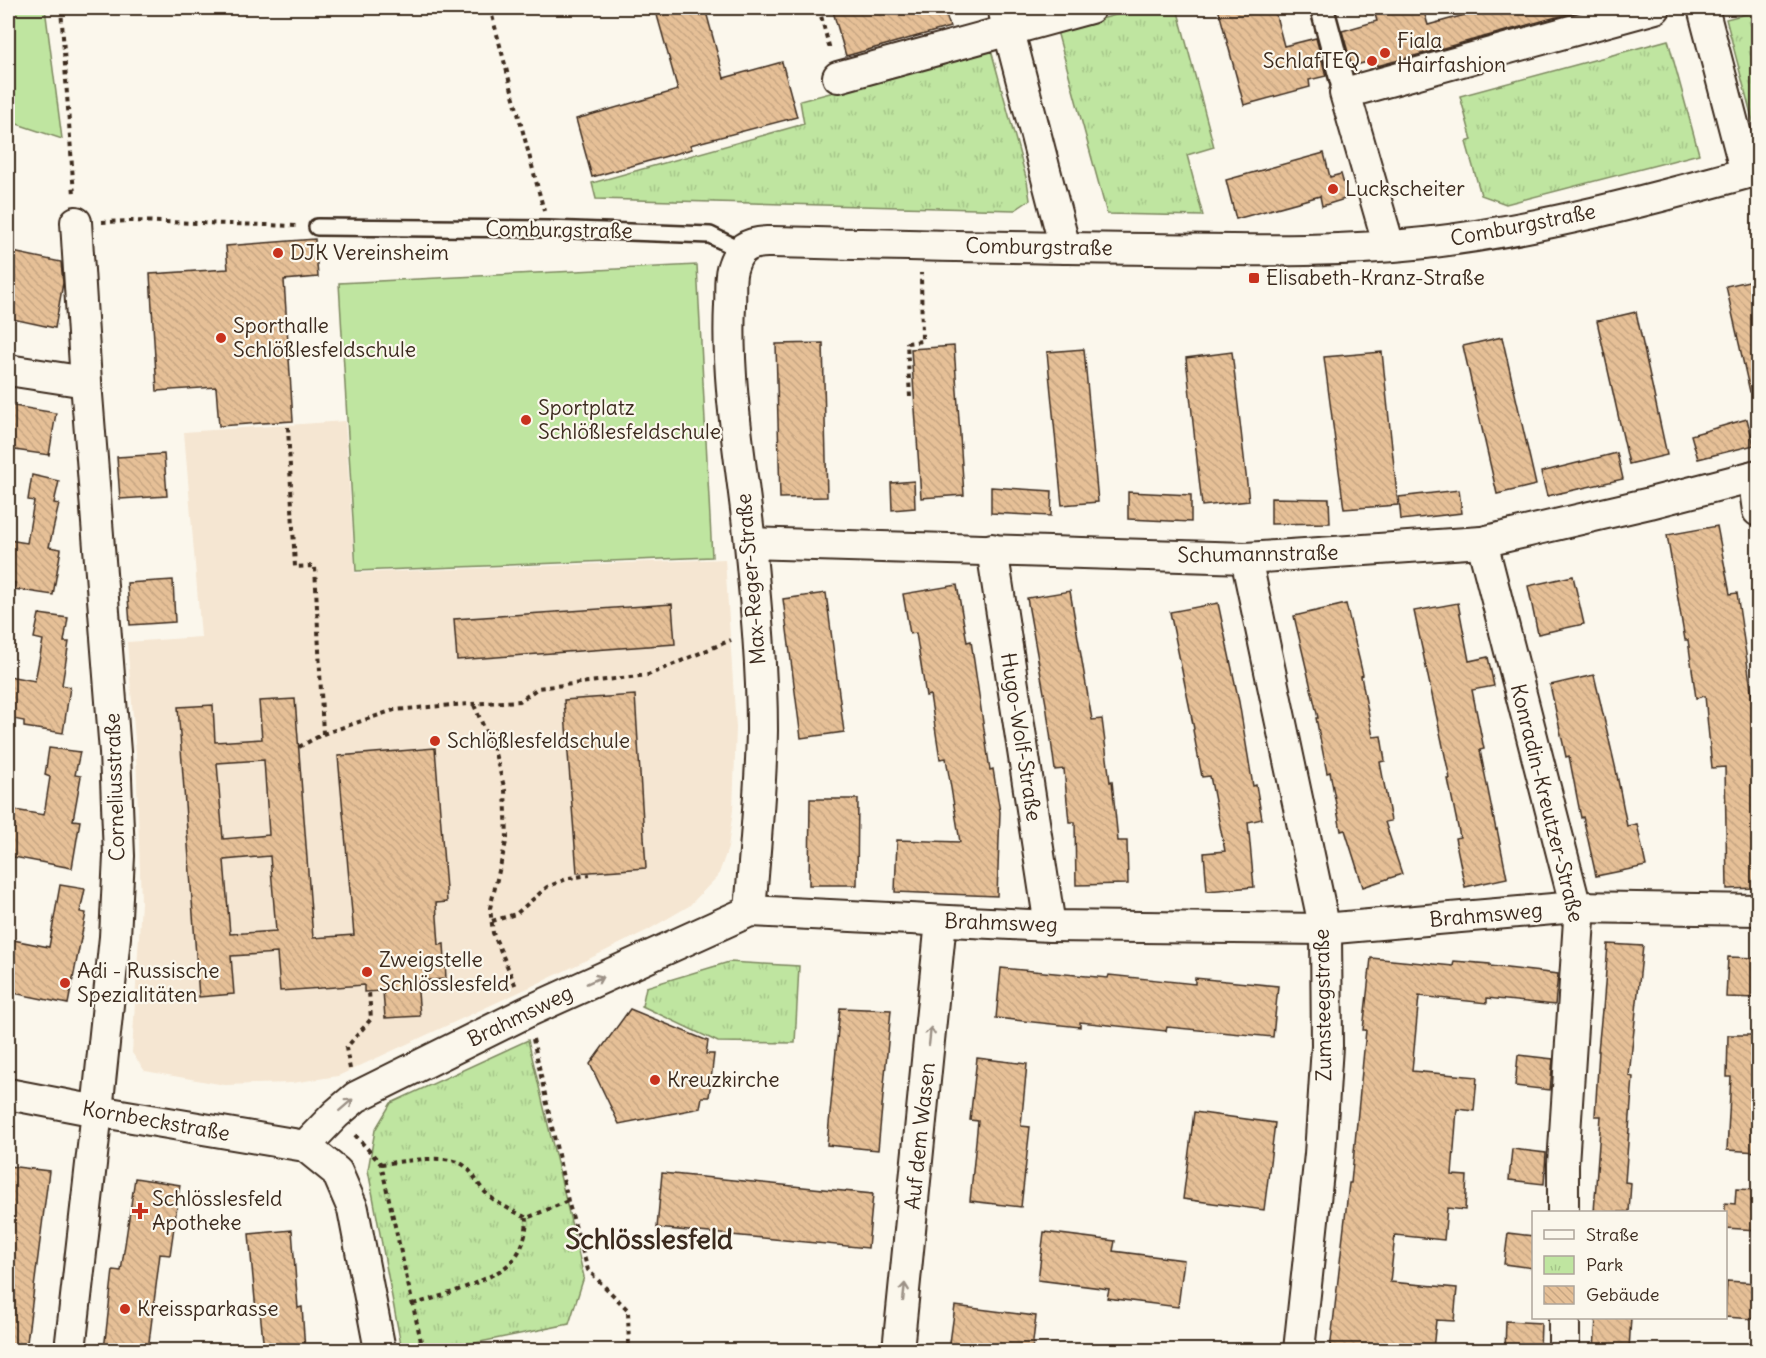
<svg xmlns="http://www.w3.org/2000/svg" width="1766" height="1358" font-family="Delius,sans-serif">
  <defs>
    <pattern id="park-tufts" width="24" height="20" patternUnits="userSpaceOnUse" patternTransform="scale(1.5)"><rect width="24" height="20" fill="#bfe5a0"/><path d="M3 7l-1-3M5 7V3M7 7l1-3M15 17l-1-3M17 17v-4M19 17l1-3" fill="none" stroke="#a5c589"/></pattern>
    <pattern id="building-back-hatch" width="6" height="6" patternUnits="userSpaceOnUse" patternTransform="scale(1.5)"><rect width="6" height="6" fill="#e6c097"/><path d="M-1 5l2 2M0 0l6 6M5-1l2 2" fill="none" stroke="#c6a582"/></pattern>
  </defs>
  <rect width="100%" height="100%" fill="#fbf7ec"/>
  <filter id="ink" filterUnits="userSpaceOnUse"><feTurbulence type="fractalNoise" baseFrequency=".0167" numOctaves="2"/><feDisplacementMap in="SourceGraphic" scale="12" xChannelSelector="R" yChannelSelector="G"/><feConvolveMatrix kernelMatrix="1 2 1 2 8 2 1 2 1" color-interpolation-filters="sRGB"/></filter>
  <g filter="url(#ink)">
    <!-- built -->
    <path fill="#f5e6d2" d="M345 421 355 573 725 559 736 728 733 810 728 848 718 876 689 906 648 930 556 975 338 1076 292 1083 225 1085 145 1071 132 1053 141 902 136 753 127 642 201 637 184 432Z"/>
    <!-- green -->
    <g fill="#bfe5a0" stroke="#7d885f" stroke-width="1.5">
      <path d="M8 8H45L62 139 8 121Z"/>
      <path d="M697 265 712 557 356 571 339 283Z"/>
    </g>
    <!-- park -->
    <g fill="url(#park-tufts)" stroke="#7d885f" stroke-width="1.5">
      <path d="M1141 8H1177L1214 147 1187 155 1203 216 1107 214 1057 31Z"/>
      <path d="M1758 11V137H1757L1726 19Z"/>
      <path d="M1668 40 1699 154 1506 204 1481 195 1466 142 1472 140 1460 96Z"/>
      <path d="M991 50 1027 181 1030 200 1015 210 596 199 592 183 804 124 800 101Z"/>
      <path d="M729 962 799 966 795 1043 718 1042 642 1006 646 987Z"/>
      <path d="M528 1040 584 1277 569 1324 441 1350H402L368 1170 375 1130 391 1103Z"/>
    </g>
    <!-- building -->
    <g fill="url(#building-back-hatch)" stroke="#3b2a1e" stroke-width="1.5" fill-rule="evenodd">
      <path d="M655 8H705L724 78 782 62 797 117 690 145 692 149 592 177 576 119 678 90Z"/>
      <path d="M832 8H944L950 27 846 56Z"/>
      <path d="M1218 8H1274L1284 46 1316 38 1326 76 1309 80 1310 87 1244 105Z"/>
      <path d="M1373 8H1423L1428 25 1490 8H1574L1575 12 1377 66 1375 60 1352 66 1342 31 1377 21Z"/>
      <path d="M1324 153 1330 177 1341 174 1348 198 1322 206 1320 196 1236 219 1226 180Z"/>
      <path d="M315 239 318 277 284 280 293 421 219 426 216 387 157 391 150 274 228 269 226 246Z"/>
      <path d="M8 251 61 262 63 283 55 328 8 318Z"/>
      <path d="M1758 279V391L1750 392 1726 286Z"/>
      <path d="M1636 312 1667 455 1629 464 1597 321Z"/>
      <path d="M1502 337 1536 485 1497 494 1463 346Z"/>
      <path d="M823 343 827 497 780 498 776 344Z"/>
      <path d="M954 346 964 495 921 498 911 349Z"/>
      <path d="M1084 349 1098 502 1062 505 1047 352Z"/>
      <path d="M1232 352 1249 501 1202 506 1186 358Z"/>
      <path d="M1382 352 1398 505 1344 509 1324 357Z"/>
      <path d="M8 405 56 413 49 455 8 449Z"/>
      <path d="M1747 419 1754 445 1698 459 1691 435Z"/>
      <path d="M1617 453 1623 479 1547 496 1541 472Z"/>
      <path d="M164 454 167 496 120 499 117 457Z"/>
      <path d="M32 475 59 481 54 503 59 504 49 547 61 549 53 595 14 589 15 583 8 582V540L27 543 34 501 28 500Z"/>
      <path d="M914 481 915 508 892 510 891 483Z"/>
      <path d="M991 487 1052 491 1051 516 991 513Z"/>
      <path d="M1459 490 1462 513 1401 520 1399 497Z"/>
      <path d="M1128 492 1191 495V522L1128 519Z"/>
      <path d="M1271 498 1329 499 1330 523 1271 524Z"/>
      <path d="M1717 526 1730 594 1737 593 1754 709H1756L1758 744V888L1727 889 1725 767 1712 768 1705 696 1696 698 1688 640H1685L1667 535Z"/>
      <path d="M1573 576 1584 624 1538 634 1528 586Z"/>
      <path d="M173 580 175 622 130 625 127 583Z"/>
      <path d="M957 585 967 642 971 641 990 770 993 769 1000 812 997 896 895 892 897 840 960 842 946 758 940 759 930 695 926 696 916 633 910 634 903 594Z"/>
      <path d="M1070 591 1092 720 1102 719 1110 782 1112 781 1118 841H1127L1128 884 1076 885 1075 822H1069L1064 769 1055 770 1046 704 1027 598Z"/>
      <path d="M826 593 844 732 801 738 783 599Z"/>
      <path d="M1218 603 1239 702 1253 786 1256 785 1262 819 1248 822 1254 887 1207 891 1204 853 1225 851 1210 776 1202 777 1193 730 1194 729 1170 612Z"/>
      <path d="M1458 603 1469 661 1488 657 1494 686 1472 690 1484 749 1480 750 1496 830 1497 829 1507 878 1465 887 1455 838 1460 837 1448 779H1450L1414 611Z"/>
      <path d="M672 604 675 644 457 660 454 619Z"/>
      <path d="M1346 604 1363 675 1361 676 1373 737 1381 736 1385 761 1380 762 1391 821 1385 822 1402 874 1363 887 1345 830 1341 831 1330 772 1327 773 1316 718H1318L1294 616Z"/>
      <path d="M39 614 68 618 64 642H69L62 685 70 687 63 733 24 727V721L8 718V676L35 681 43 640 34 638Z"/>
      <path d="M1594 675 1616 770 1627 826 1637 824 1646 866 1596 876 1583 817 1581 818 1569 756 1566 757 1550 685Z"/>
      <path d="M635 695 646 868 577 873 564 700Z"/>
      <path d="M295 699 313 938 354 935 338 756 435 748 447 902 436 903 439 945 444 944 446 979 417 981 420 1016 385 1018 383 991 364 992V985L280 991 277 953 231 956 234 994 199 997 178 707 213 705 215 742 262 739 259 701ZM264 760 269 835 223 839 217 763ZM270 856 276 931 230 934 224 860Z"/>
      <path d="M49 748 80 752 75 775 81 776 73 820 80 821 72 868 8 856V809L44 815 50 777 45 775Z"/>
      <path d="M810 799H858L857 885H809Z"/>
      <path d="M60 885 85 889 80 912 86 913 68 1004 8 992V939L49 947Z"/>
      <path d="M1608 944 1643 946 1629 1076 1633 1077 1625 1182 1631 1183 1629 1212H1594L1601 1116H1595L1599 1051H1598L1602 1010H1603Z"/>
      <path d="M1728 957 1758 958V998L1726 997Z"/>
      <path d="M1371 958 1453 966 1454 961 1490 964V966L1558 974 1555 1005 1487 998V1003L1419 996 1412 1071 1477 1077 1474 1111 1457 1109 1452 1175 1467 1176 1465 1210 1447 1208 1444 1240 1395 1235 1390 1282 1457 1288 1454 1321 1436 1320 1433 1350 1376 1347V1350H1330L1349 1183H1351L1366 1030H1363Z"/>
      <path d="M1001 968 1108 978 1109 975 1195 984V978L1278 986 1273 1037 1167 1027 1166 1031 1080 1022V1027L996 1018Z"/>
      <path d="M840 1008 891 1010 878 1150 827 1145Z"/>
      <path d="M630 1009 708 1041 706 1054H714L709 1097H702L700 1108 619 1124 590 1064Z"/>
      <path d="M1728 1035H1758V1152L1727 1150 1731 1077H1727Z"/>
      <path d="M1518 1055 1553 1059 1550 1090 1515 1086Z"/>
      <path d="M977 1058 1027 1064 1021 1126 1030 1127 1021 1207 970 1201 978 1121 970 1120Z"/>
      <path d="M1194 1112 1275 1123 1264 1210 1183 1199Z"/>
      <path d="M1512 1149 1546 1153 1544 1184 1509 1180Z"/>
      <path d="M8 1166 49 1171 26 1350H8Z"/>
      <path d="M662 1173 873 1194 868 1248 657 1228Z"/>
      <path d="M135 1178 180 1185 170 1255 160 1254 148 1350H104L113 1270 121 1271Z"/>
      <path d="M1736 1189 1758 1190V1230L1725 1228V1203L1735 1204Z"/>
      <path d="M292 1230 298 1308 302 1307 305 1350H264L260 1311H256L249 1234Z"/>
      <path d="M1044 1232 1115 1241 1113 1251 1184 1260 1178 1307 1107 1298 1109 1289 1038 1280Z"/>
      <path d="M1508 1233 1533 1236V1268L1504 1264Z"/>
      <path d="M1727 1281 1756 1283 1754 1319 1725 1317Z"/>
      <path d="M955 1306 1036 1316 1032 1350H949Z"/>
      <path d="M1596 1317H1631L1629 1350H1594Z"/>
      <path d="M1506 1321 1541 1323 1540 1350H1505Z"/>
    </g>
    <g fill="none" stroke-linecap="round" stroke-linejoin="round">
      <!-- service casing -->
      <g stroke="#3b2a1e" stroke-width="20">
        <path id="service" d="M317 227 548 229 710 235 741 250"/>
      </g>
      <!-- pedestrian casing -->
      <g stroke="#3b2a1e" stroke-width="27">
        <path id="pedestrian" d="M1322 8 1345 93"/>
      </g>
      <!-- minor casing -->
      <g stroke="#3b2a1e" stroke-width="34">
        <g id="minor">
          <path d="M1003 8 1065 248"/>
          <path d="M1703 8 1746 173"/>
          <path d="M838 77 1090 8"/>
          <path d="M1389 246 1345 93 1655 8"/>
          <path d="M8 370 86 382"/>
          <path d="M1753 476 1758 511"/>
          <path d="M1482 542 1579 920 1563 1164V1212"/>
          <path d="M750 543 1246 558 1482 542 1650 503 1758 475"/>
          <path d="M992 549 1050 926"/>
          <path d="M1246 558 1326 935 1327 1046 1320 1154 1299 1350"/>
          <path d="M750 911C755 850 761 790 762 730 762 668 756 606 750 544 742 465 726 385 730 305 731 294 729 280 732 269 738 248 747 243 767 242 895 245 1022 248 1149 249 1241 250 1333 253 1425 243 1538 230 1649 200 1758 170"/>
          <path d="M8 1094 97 1111 305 1146 337 1172 353 1209 380 1350"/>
          <path d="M305 1146 336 1114 356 1097 527 1012 750 911 1050 926 1323 929 1576 907 1758 910"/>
          <path d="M1564 1318V1350"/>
          <path d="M70 1350 97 1111 115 937 119 856 115 752 86 382 76 222"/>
          <path d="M898 1350 941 921"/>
        </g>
      </g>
      <!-- path -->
      <g stroke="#3b2a1e" stroke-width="4" stroke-dasharray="4.5 4.5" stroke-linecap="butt">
        <path d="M61 8 74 195"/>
        <path d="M490 8 544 211"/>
        <path d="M819 8 830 50"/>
        <path d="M102 222 131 221 298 226"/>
        <path d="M910 397 907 343 922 341 921 273"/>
        <path d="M288 427 295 567 315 566 323 734"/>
        <path d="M474 705 494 750 505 790 507 838 490 908 493 933 517 989"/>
        <path d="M299 747 323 734 394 710 453 705 520 701 538 688 648 675 731 640"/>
        <path d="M492 921 516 914 547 887 569 878 590 875"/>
        <path d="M533 1039 568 1201 588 1270 628 1310 629 1350"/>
        <path d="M350 1069 346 1048 371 1019 369 992"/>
        <path d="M355 1135 381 1164 423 1350"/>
        <path d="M381 1164C400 1162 443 1154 460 1163 471 1168 476 1182 484 1191 495 1203 513 1211 527 1218L568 1201"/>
        <path d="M413 1304C436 1299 498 1278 512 1261 524 1247 526 1235 527 1218"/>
      </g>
      <!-- service -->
      <use href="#service" stroke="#fbf7ec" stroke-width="15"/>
      <!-- pedestrian -->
      <use href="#pedestrian" stroke="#fbf7ec" stroke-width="22"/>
      <!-- minor -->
      <use href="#minor" stroke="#fbf7ec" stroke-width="30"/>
    </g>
    <!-- one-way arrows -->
    <defs><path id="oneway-shaft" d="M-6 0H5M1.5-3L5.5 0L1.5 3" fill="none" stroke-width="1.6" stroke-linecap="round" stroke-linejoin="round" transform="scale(1.5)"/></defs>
    <g stroke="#9b9085">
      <use href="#oneway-shaft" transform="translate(595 980) rotate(-24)"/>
      <use href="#oneway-shaft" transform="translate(930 1036) rotate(-84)"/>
      <use href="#oneway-shaft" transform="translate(346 1105) rotate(-41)"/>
      <use href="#oneway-shaft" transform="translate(904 1292) rotate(-84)"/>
    </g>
  </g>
  <!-- markers -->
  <g fill="#c8321e" stroke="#fbf7ec" stroke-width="2">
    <circle cx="1385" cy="53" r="6"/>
    <circle cx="1372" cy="61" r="6"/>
    <circle cx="1333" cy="189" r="6"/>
    <circle cx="278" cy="253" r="6"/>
    <rect x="1248" y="272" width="12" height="12" rx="3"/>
    <circle cx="221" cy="338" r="6"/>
    <circle cx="526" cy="420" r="6"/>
    <circle cx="435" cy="741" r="6"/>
    <circle cx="367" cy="972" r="6"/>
    <circle cx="65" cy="983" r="6"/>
    <circle cx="655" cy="1080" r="6"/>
    <path d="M137 1202h6v6h6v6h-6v6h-6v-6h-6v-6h6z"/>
    <circle cx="125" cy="1309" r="6"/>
  </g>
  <g text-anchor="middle" stroke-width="4.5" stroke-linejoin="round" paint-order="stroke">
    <!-- poi labels -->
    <g font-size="21" fill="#3b2a1e" stroke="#fbf7ec" text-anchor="start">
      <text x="1397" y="48">Fiala<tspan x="1397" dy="24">Hairfashion</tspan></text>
      <text x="1360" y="68" text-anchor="end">SchlafTEQ</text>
      <text x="1345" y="196">Luckscheiter</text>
      <text x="290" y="260">DJK Vereinsheim</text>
      <text x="1266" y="285">Elisabeth-Kranz-Straße</text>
      <text x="233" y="333">Sporthalle<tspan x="233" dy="24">Schlößlesfeldschule</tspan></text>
      <text x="538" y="415">Sportplatz<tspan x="538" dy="24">Schlößlesfeldschule</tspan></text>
      <text x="447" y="748">Schlößlesfeldschule</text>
      <text x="379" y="967">Zweigstelle<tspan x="379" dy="24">Schlösslesfeld</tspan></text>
      <text x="77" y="978">Adi - Russische<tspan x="77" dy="24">Spezialitäten</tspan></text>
      <text x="667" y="1087">Kreuzkirche</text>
      <text x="152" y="1206">Schlösslesfeld<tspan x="152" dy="24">Apotheke</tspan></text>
      <text x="137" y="1316">Kreissparkasse</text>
    </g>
    <!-- street labels -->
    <g font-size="21" fill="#3b2a1e" stroke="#fbf7ec">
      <text transform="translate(1523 225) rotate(-11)" y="7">Comburgstraße</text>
      <text transform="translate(559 230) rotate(1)" y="7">Comburgstraße</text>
      <text transform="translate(1039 247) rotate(1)" y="7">Comburgstraße</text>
      <text transform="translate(1258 554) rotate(-1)" y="7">Schumannstraße</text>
      <text transform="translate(751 579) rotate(-95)" y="7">Max-Reger-Straße</text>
      <text transform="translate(1021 737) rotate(81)" y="7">Hugo-Wolf-Straße</text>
      <text transform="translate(115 787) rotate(-92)" y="7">Corneliusstraße</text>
      <text transform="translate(1547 803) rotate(76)" y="7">Konradin-Kreutzer-Straße</text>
      <text transform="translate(1486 915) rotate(-5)" y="7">Brahmsweg</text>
      <text transform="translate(1001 923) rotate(2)" y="7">Brahmsweg</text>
      <text transform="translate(1323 1005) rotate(-91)" y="7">Zumsteegstraße</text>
      <text transform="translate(520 1016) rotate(-26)" y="7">Brahmsweg</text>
      <text transform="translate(156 1121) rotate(10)" y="7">Kornbeckstraße</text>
      <text transform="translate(920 1136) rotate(-84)" y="7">Auf dem Wasen</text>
    </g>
    <!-- district labels -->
    <g font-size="27" font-weight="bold" fill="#3b2a1e" stroke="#fbf7ec">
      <text x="649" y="1249">Schlösslesfeld</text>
    </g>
  </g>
  <!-- margin -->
  <rect width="1766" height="1358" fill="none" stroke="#fbf7ec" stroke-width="30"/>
  <rect x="15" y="15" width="1736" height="1328" fill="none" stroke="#3b2a1e" stroke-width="2" filter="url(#ink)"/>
  <!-- legend -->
  <rect x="1532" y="1211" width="195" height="108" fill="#fbf7ec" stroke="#aea59a" stroke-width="1.5"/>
  <rect x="1544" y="1230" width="30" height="9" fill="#fbf7ec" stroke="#aea59a" stroke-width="1.5"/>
  <text x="1586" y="1241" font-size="18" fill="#3b2a1e">Straße</text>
  <rect x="1544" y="1256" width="30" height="18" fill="url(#park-tufts)" stroke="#aea59a" stroke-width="1.5"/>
  <text x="1586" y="1271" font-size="18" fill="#3b2a1e">Park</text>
  <rect x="1544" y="1286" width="30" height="18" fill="url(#building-back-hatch)" stroke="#aea59a" stroke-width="1.5"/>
  <text x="1586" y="1301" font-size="18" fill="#3b2a1e">Gebäude</text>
</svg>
